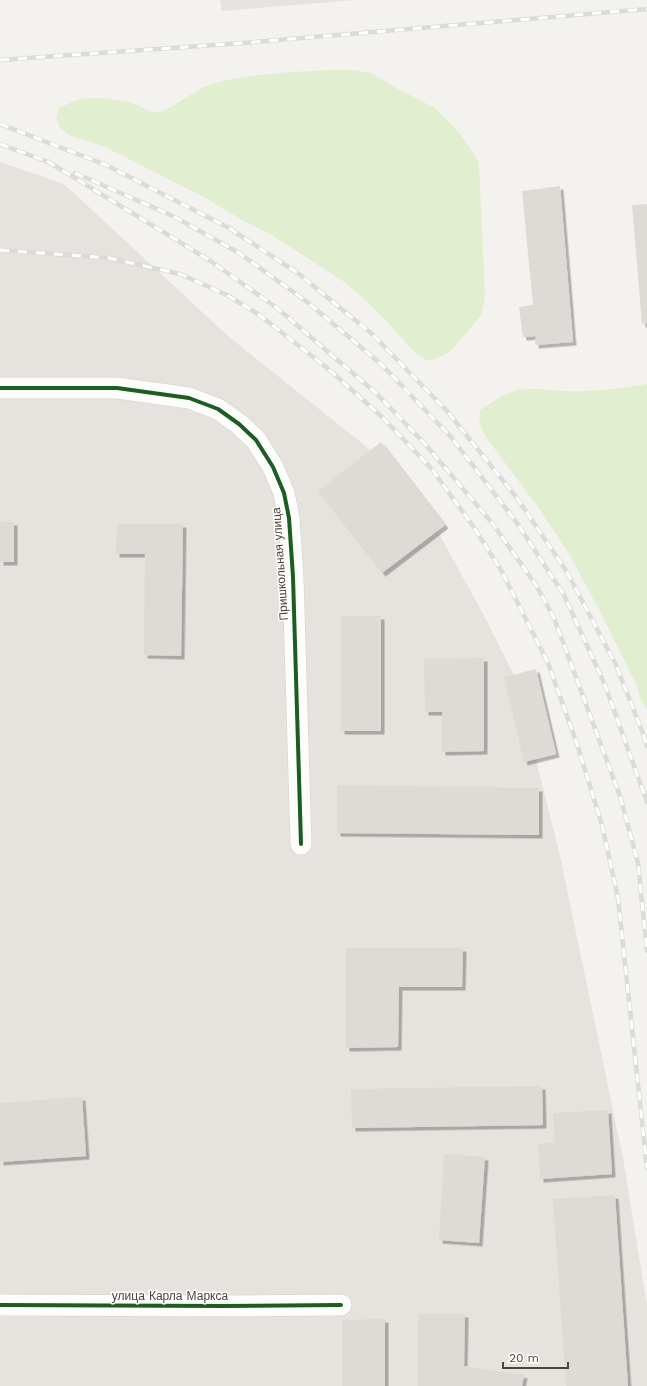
<svg xmlns="http://www.w3.org/2000/svg" width="647" height="1386" font-family="'Work Sans',sans-serif">
  <defs>
    <filter id="shadow"><feDropShadow dx="3.5" dy="3.5" stdDeviation="0" flood-color="#0004"/></filter>
  </defs>
  <rect width="100%" height="100%" fill="#f4f2ee"/>
  <!-- industrial -->
  <g fill="#e6e2de">
    <path d="M220 0H355L222 11Z"/>
    <path d="M0 162 64 184 229 337 373 452 438 532 482 612 515 677 559 851 623 1158 647 1306V1386H0Z"/>
  </g>
  <!-- green -->
  <g fill="#e1eecf">
    <path d="M329 70H355L373 74 401 91 418 99 436 109 460 134 468 145 479 162 485 296 483 308 480 317 451 351 437 359 426 360 416 354 378 312 346 283 272 235 242 220 202 196 105 147 85 140 70 136 59 127 56 118 59 108C66 105 73 101 81 99 97 96 123 100 138 105 143 107 149 112 155 112 169 113 193 90 209 85 244 74 292 72 329 70Z"/>
    <path d="M647 384V709L642 702 635 682 604 619 568 552 538 507 488 440C481 428 478 424 480 410 492 403 503 394 515 391 531 386 548 391 564 391 592 392 620 389 647 384Z"/>
  </g>
  <!-- building -->
  <g fill="#dedbd6" filter="url(#shadow)">
    <path d="M560 186 573 342 535 345 536 336 523 337 519 307 533 305 522 191Z"/>
    <path d="M647 204V323L642 324 632 205Z"/>
    <path d="M381 442 445 525 382 573 318 491Z"/>
    <rect x="0" y="522" width="14" height="40"/>
    <path d="M117 524H183L181 656 144 655 145 554H116Z"/>
    <rect x="341" y="616" width="40" height="115"/>
    <path d="M484 658V751L442 752V712H425L424 659Z"/>
    <path d="M536 669 556 754 524 762 504 677Z"/>
    <path d="M337 785 539 788V835L337 833Z"/>
    <path d="M346 948H463L462 987H399L398 1047 346 1048Z"/>
    <path d="M542 1086 543 1125 352 1128 351 1089Z"/>
    <path d="M82 1097 86 1156 0 1162V1103Z"/>
    <path d="M608 1110 612 1174 540 1179 538 1144 555 1143 553 1113Z"/>
    <path d="M444 1154 485 1157 479 1243 439 1240Z"/>
    <path d="M615 1195 628 1386H566L553 1199Z"/>
    <path d="M418 1314H465L464 1366 524 1375 522 1386H418Z"/>
    <path d="M385 1319V1386H342V1320Z"/>
  </g>
  <g fill="none" stroke-linecap="round" stroke-linejoin="round">
    <!-- minor casing -->
    <g stroke="#d2d0cb" stroke-width="22">
      <g id="minor">
        <path d="M0 388H117L189 398 218 409 239 424 256 440 273 467 284 493 289 518 293 577 301 844"/>
        <path d="M0 1305 223 1306 341 1305"/>
      </g>
    </g>
    <!-- minor -->
    <use href="#minor" stroke="#fdfdfc" stroke-width="21"/>
    <!-- rail casing -->
    <g stroke="#dbdbda" stroke-width="4.5">
      <g id="rail">
        <path d="M0 60 243 43 647 9"/>
        <path d="M0 124 106 165 229 228 299 274 372 334 447 411 517 498 567 572 616 665 642 731 647 746"/>
        <path d="M0 144 51 163"/>
        <path d="M47 161 209 260 277 308 377 394 425 444 493 524 536 585 554 618 620 796 638 863 647 951"/>
        <path d="M75 173 173 216 239 253 306 301 381 364 451 437 517 523 564 595 605 685 647 802"/>
        <path d="M0 250 109 258 180 274 227 295 258 314 326 367 381 416 431 468 473 526 501 570 548 663 577 744 602 825 618 898 647 1168"/>
      </g>
    </g>
    <!-- rail -->
    <use href="#rail" stroke="#fff" stroke-width="3" stroke-dasharray="9" stroke-linecap="butt"/>
    <!-- cycleway casing -->
    <g stroke="#fff" stroke-width="6">
      <g id="cycleway">
        <path d="M0 388H117L189 398 218 409 239 424 256 440 273 467 284 493 289 518 293 577 301 844"/>
        <path d="M0 1305 223 1306 341 1305"/>
      </g>
    </g>
    <!-- cycleway -->
    <use href="#cycleway" stroke="#1b5e20" stroke-width="4"/>
  </g>
  <g text-anchor="middle" stroke-width="3" stroke-linejoin="round" paint-order="stroke">
    <!-- street labels -->
    <g font-size="12" fill="#4b4439" stroke="#fff">
      <text transform="translate(280 564) rotate(-94)" y="4">Пришкольная улица</text>
      <text x="170" y="1300">улица Карла Маркса</text>
    </g>
  </g>
  <!-- scale -->
  <path d="M503 1362v6h65v-6" fill="none" stroke="#4b4439" stroke-width="2"/>
  <text x="509" y="1362" font-size="12" fill="#4b4439" stroke="#ffffff" stroke-width="3" paint-order="stroke">20 m</text>
</svg>
